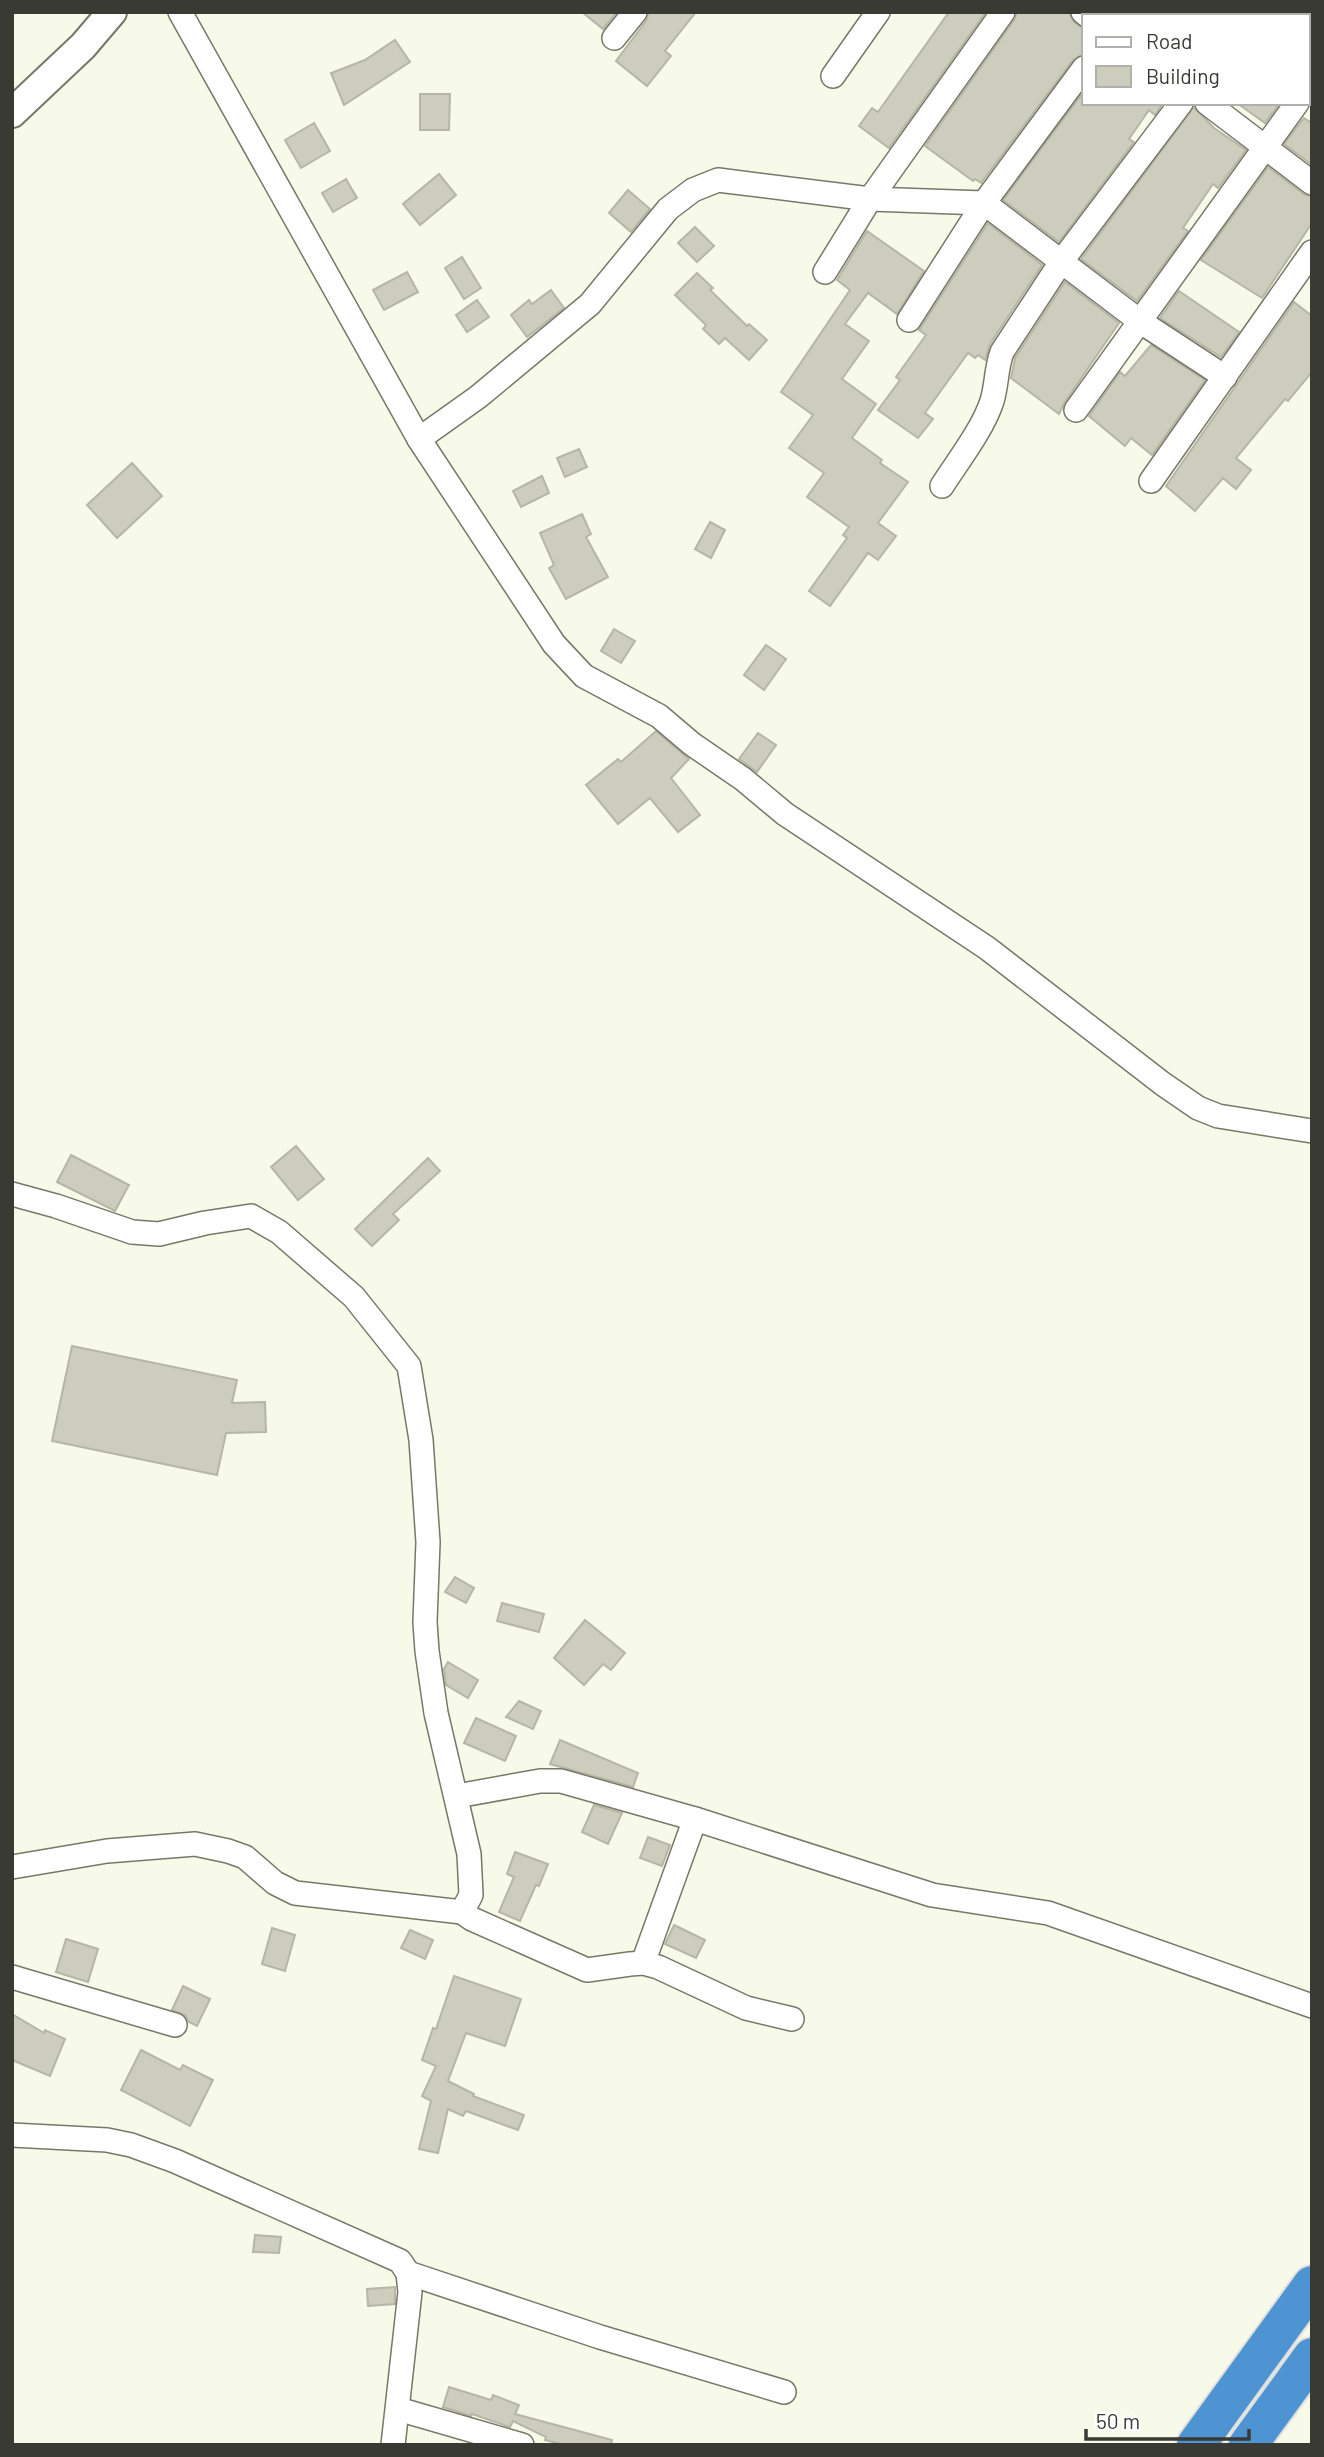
<svg xmlns="http://www.w3.org/2000/svg" width="1324" height="2457" font-family="Barlow,sans-serif">
  <rect width="100%" height="100%" fill="#f8fae9"/>
  <!-- building -->
  <g fill="#cccdbd" stroke="#b5b6a6" stroke-width="2">
    <path d="M582 12H617L603 29Z"/>
    <path d="M649 12H696L665 51 671 56 647 86 616 61 646 21Z"/>
    <path d="M949 12H986L889 148 859 126 872 108 878 112Z"/>
    <path d="M1017 12H1069L1074 22 1084 29V54L1073 60 981 183 975 179 973 181 925 146 1014 20Z"/>
    <path d="M395 40 410 62 344 105 331 73 365 60Z"/>
    <path d="M1084 91V103H1163L1155 115 1149 110 1129 139 1134 142 1059 242 1003 200Z"/>
    <path d="M420 94H450L449 130H420Z"/>
    <path d="M1237 103H1280L1265 123Z"/>
    <path d="M1194 107 1214 128 1246 150 1218 188 1213 184 1183 228 1188 231 1137 301 1081 259Z"/>
    <path d="M1304 118 1312 123V165L1284 144Z"/>
    <path d="M314 123 330 151 301 168 285 140Z"/>
    <path d="M1268 167 1304 194 1312 197V223L1262 298 1201 260Z"/>
    <path d="M439 174 456 195 420 225 403 204Z"/>
    <path d="M346 179 357 198 333 212 322 193Z"/>
    <path d="M628 190 650 209 631 232 609 213Z"/>
    <path d="M988 223 1042 265 990 344 985 360 978 355 975 358 968 353 925 413 933 419 918 438 878 410 900 380 896 377 926 335 919 330Z"/>
    <path d="M695 227 714 246 697 262 678 243Z"/>
    <path d="M867 231 924 271 897 314 868 293 845 324 869 341 842 379 876 404 852 438 882 460 880 463 908 482 878 523 896 536 878 560 868 553 830 606 809 591 847 538 843 535 849 527 807 497 824 473 789 448 813 415 781 392 850 290 837 280Z"/>
    <path d="M462 257 481 288 464 299 445 268Z"/>
    <path d="M407 272 418 292 384 310 373 290Z"/>
    <path d="M697 273 713 288 710 290 747 326 749 324 767 340 749 360 725 338 719 344 703 329 706 325 675 295Z"/>
    <path d="M1065 282 1119 323 1065 402 1059 414 1011 378 1015 358Z"/>
    <path d="M551 290 564 308 527 337 511 315 529 300 532 304Z"/>
    <path d="M1179 291 1239 332 1221 357 1160 318Z"/>
    <path d="M477 300 489 317 467 332 456 315Z"/>
    <path d="M1294 302 1312 316V372L1288 401 1285 399 1236 458 1251 470 1236 489 1223 478 1195 511 1166 486Z"/>
    <path d="M1151 345 1205 380 1152 455 1131 438 1125 446 1089 416 1120 372 1125 376Z"/>
    <path d="M579 449 587 467 565 477 557 458Z"/>
    <path d="M132 463 162 496 117 538 87 505Z"/>
    <path d="M542 476 549 493 521 507 513 491Z"/>
    <path d="M582 514 591 534 586 537 608 577 566 599 549 568 554 565 540 533Z"/>
    <path d="M710 522 725 530 711 558 695 549Z"/>
    <path d="M614 629 635 641 621 663 601 651Z"/>
    <path d="M766 645 786 659 764 690 744 675Z"/>
    <path d="M656 731 689 759 671 778 700 815 678 832 650 798 618 824 586 785 618 759 621 762Z"/>
    <path d="M758 733 776 745 757 772 739 759Z"/>
    <path d="M296 1146 324 1179 298 1200 271 1167Z"/>
    <path d="M71 1155 129 1185 115 1211 57 1182Z"/>
    <path d="M428 1158 440 1171 393 1214 399 1220 372 1246 355 1229Z"/>
    <path d="M72 1346 237 1380 232 1403 265 1402 266 1432 226 1433 217 1475 52 1441Z"/>
    <path d="M455 1577 474 1588 466 1603 445 1592Z"/>
    <path d="M502 1603 544 1614 539 1632 497 1621Z"/>
    <path d="M585 1620 625 1653 611 1670 603 1664 584 1685 554 1658Z"/>
    <path d="M448 1662 478 1680 468 1698 446 1685 444 1669Z"/>
    <path d="M519 1701 541 1711 533 1729 506 1717Z"/>
    <path d="M476 1718 516 1736 505 1761 464 1743Z"/>
    <path d="M560 1740 638 1773 633 1787 550 1764Z"/>
    <path d="M594 1805 622 1813 608 1844 582 1832Z"/>
    <path d="M648 1837 670 1845 662 1866 640 1858Z"/>
    <path d="M515 1852 548 1864 539 1886 536 1885 520 1921 499 1912 514 1877 507 1874Z"/>
    <path d="M674 1925 705 1940 696 1958 665 1944Z"/>
    <path d="M272 1928 295 1935 285 1971 262 1964Z"/>
    <path d="M410 1930 433 1940 425 1959 401 1948Z"/>
    <path d="M66 1939 98 1949 88 1982 56 1972Z"/>
    <path d="M454 1976 521 1999 505 2046 466 2033 448 2081 474 2094 473 2096 524 2115 518 2130 466 2111 463 2116 448 2109 438 2153 419 2149 431 2101 422 2096 436 2066 422 2060 433 2028 436 2029Z"/>
    <path d="M183 1986 210 1999 197 2026 189 2022 185 2015 172 2010Z"/>
    <path d="M12 2014 44 2033 45 2030 65 2039 50 2076 12 2060Z"/>
    <path d="M141 2050 180 2070 183 2065 213 2080 190 2126 121 2090Z"/>
    <path d="M255 2235 281 2237 279 2253 253 2252Z"/>
    <path d="M395 2287V2304L368 2306 367 2289Z"/>
    <path d="M449 2387 491 2400 493 2395 519 2405 515 2414 612 2440 611 2445H565L545 2440 546 2437 513 2421 510 2427 472 2414 471 2416 443 2407Z"/>
  </g>
  <g fill="none" stroke-linecap="round" stroke-linejoin="round">
    <!-- minor casing -->
    <g stroke="#777869" stroke-width="26">
      <g id="minor">
        <path d="M180 12 419 439 554 644 584 676 659 716 692 744 743 779 785 814 987 948 1163 1084 1198 1108 1218 1116 1312 1131"/>
        <path d="M1083 12 1088 16"/>
        <path d="M1124 16 1126 12"/>
        <path d="M1246 16 1248 12"/>
        <path d="M614 38 635 12"/>
        <path d="M833 76 878 12"/>
        <path d="M1308 88 1312 84"/>
        <path d="M1207 103 1312 183"/>
        <path d="M825 272 870 199 1003 12"/>
        <path d="M909 320 984 203 1084 68"/>
        <path d="M1076 410 1297 103"/>
        <path d="M419 439 478 397 590 304 668 209 693 190 718 180 870 199 984 203 1141 322 1225 377"/>
        <path d="M1151 481 1312 252"/>
        <path d="M942 486C958 461 983 429 992 401 997 385 996 368 1002 352L1061 262 1181 103"/>
        <path d="M12 1194 56 1206 132 1232 159 1234 205 1223 251 1216 279 1232 354 1297 409 1366 421 1440 428 1542 425 1622 427 1651 436 1713 469 1854 471 1895 462 1912 472 1919 587 1970 630 1964 643 1963 658 1967 746 2008 792 2019"/>
        <path d="M457 1796 540 1781H561L695 1819 932 1895 1048 1913 1312 2006"/>
        <path d="M12 1867 107 1851 195 1844 228 1851 245 1857 275 1883 295 1893 462 1912"/>
        <path d="M643 1963 695 1819"/>
        <path d="M12 1977 175 2025"/>
        <path d="M12 2135 107 2140 131 2145 175 2161 400 2261 408 2273 410 2292 393 2445"/>
        <path d="M408 2273 600 2337 784 2392"/>
        <path d="M398 2409 522 2445"/>
      </g>
    </g>
    <!-- tertiary casing -->
    <g stroke="#777869" stroke-width="32">
      <path id="tertiary" d="M12 113 83 46 112 12"/>
    </g>
    <!-- motorway casing -->
    <g stroke="#dfdfde" stroke-width="42">
      <g id="motorway">
        <path d="M1196 2445 1312 2285"/>
        <path d="M1248 2445 1312 2357"/>
      </g>
    </g>
    <!-- minor -->
    <use href="#minor" stroke="#fff" stroke-width="23"/>
    <!-- tertiary -->
    <use href="#tertiary" stroke="#fff" stroke-width="28"/>
    <!-- motorway -->
    <use href="#motorway" stroke="#4e94d3" stroke-width="38"/>
  </g>
  <!-- border -->
  <rect width="1324" height="2457" fill="none" stroke="#393a33" stroke-width="28"/>
  <!-- legend -->
  <rect x="1082" y="14" width="228" height="91" fill="#ffffff" stroke="#b0b0ad" stroke-width="2"/>
  <rect x="1096" y="37" width="35" height="10" fill="#ffffff" stroke="#b0b0ad" stroke-width="2"/>
  <text x="1146" y="49" font-size="21" fill="#393a33">Road</text>
  <rect x="1096" y="66" width="35" height="21" fill="#cccdbd" stroke="#b0b0ad" stroke-width="2"/>
  <text x="1146" y="84" font-size="21" fill="#393a33">Building</text>
  <!-- scale -->
  <path d="M1086 2429v10h163v-10" fill="none" stroke="#393a33" stroke-width="3.5"/>
  <text x="1096" y="2429" font-size="21" fill="#393a33" stroke="#ffffff" stroke-width="5" paint-order="stroke">50 m</text>
</svg>
